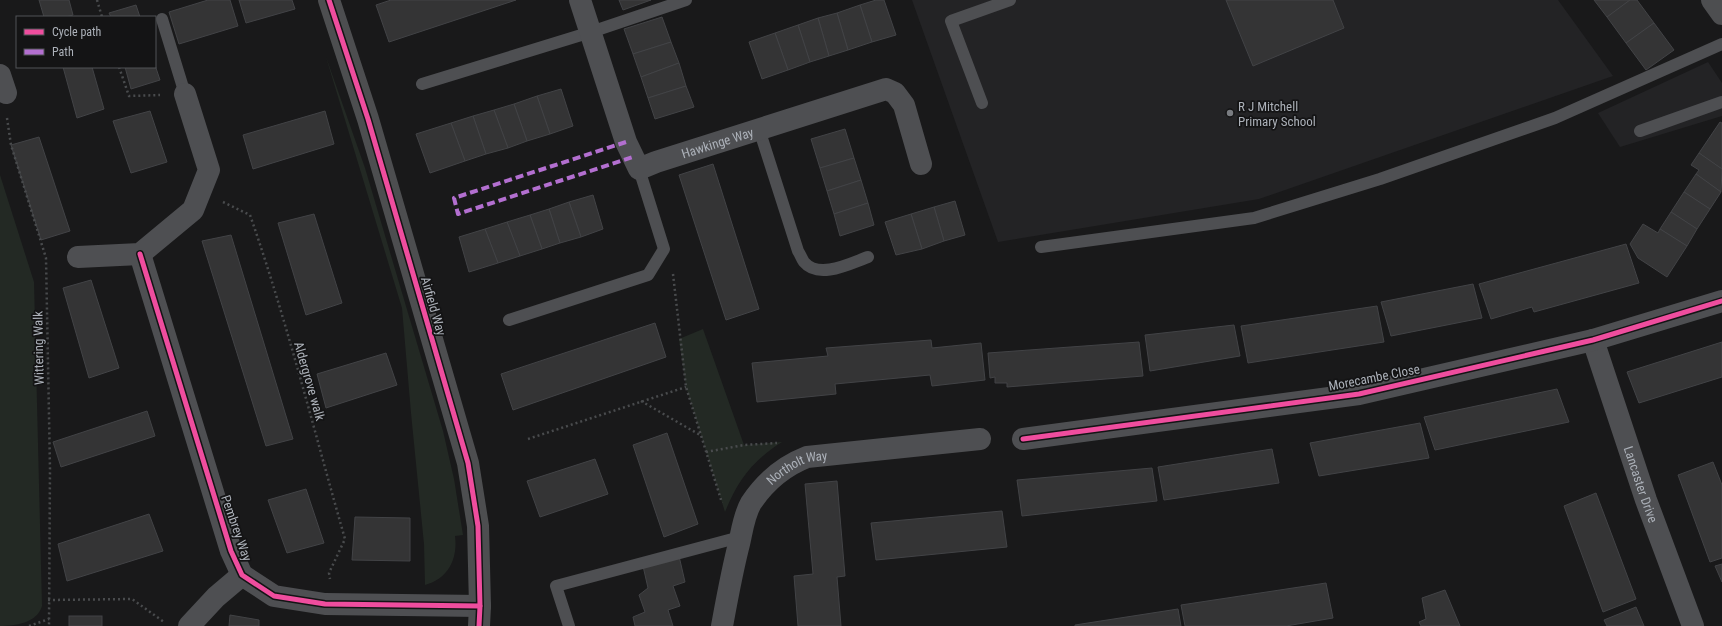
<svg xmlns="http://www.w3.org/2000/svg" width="1722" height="626" font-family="'Roboto Condensed',sans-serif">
  <rect width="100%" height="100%" fill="#19191a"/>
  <!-- built -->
  <g fill="#232325">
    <path d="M912 0H1558L1613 76 1259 199 998 242Z"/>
    <path d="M1708 62 1722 83V116L1620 147 1598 113Z"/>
  </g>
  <!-- green -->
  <g fill="#232924">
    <path d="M326 57 365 168 443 431 454 479 463 535 455 536C458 559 448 579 425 585L424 544 411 413 402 308Z"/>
    <path d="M0 175 34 282 42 606C37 623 15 626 0 626Z"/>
    <path d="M703 329 744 445 782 442C752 461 738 480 725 512L686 387 679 339Z"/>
  </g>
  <!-- building -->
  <g fill="#343435" stroke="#424346">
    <path d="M39 0H69L73 15 66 17H44Z"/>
    <path d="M208 0H230L238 26 179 44 169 12Z"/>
    <path d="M239 0H292L295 9 246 23Z"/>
    <path d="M391 0H516L389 42 376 5Z"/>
    <path d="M619 0H651L623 10Z"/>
    <path d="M876 0H884L896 35 872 42 860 5Z"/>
    <path d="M1226 0H1333L1344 28 1253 66Z"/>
    <path d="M1594 0H1630L1607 17Z"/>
    <path d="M1630 0H1637L1654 23 1626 43 1607 17Z"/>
    <path d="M136 5 140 17H111L109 13Z"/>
    <path d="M860 5 872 42 848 50 837 13Z"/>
    <path d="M837 13 848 50 829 56 818 18Z"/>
    <path d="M662 17 671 42 633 54 624 29Z"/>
    <path d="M818 18 829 56 810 62 798 25Z"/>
    <path d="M1654 23 1674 50 1646 70 1626 43Z"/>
    <path d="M798 25 810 62 788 70 775 33Z"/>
    <path d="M775 33 788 70 762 79 749 42Z"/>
    <path d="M671 42 679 63 641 77 633 54Z"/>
    <path d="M679 63 686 86 648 98 641 77Z"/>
    <path d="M155 65 160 80 131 89 125 67H155Z"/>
    <path d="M63 67H92L104 109 77 118Z"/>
    <path d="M686 86 694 107 655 119 648 98Z"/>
    <path d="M561 89 573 126 550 134 537 96Z"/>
    <path d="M537 96 550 134 527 141 514 104Z"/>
    <path d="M514 104 527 141 508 148 494 110Z"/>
    <path d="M494 110 508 148 486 154 473 116Z"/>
    <path d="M150 111 167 162 131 173 113 121Z"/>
    <path d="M325 111 334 144 253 169 243 135Z"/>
    <path d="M473 116 486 154 465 161 451 123Z"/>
    <path d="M1720 122 1722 123V169L1699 153Z"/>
    <path d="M451 123 465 161 430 173 416 134Z"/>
    <path d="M845 129 854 158 820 168 811 139Z"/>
    <path d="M39 137 70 231 41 240 11 145Z"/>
    <path d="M1699 153 1722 169 1721 192 1696 174 1699 170 1691 165Z"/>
    <path d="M854 158 861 180 827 191 820 168Z"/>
    <path d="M713 164 759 309 726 320 679 175Z"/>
    <path d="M1696 174 1721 192 1710 209 1684 192Z"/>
    <path d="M861 180 868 203 834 214 827 191Z"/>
    <path d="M1684 192 1710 209 1697 229 1671 212Z"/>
    <path d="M593 195 603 229 581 237 569 202Z"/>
    <path d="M955 201 965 235 944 241 934 207Z"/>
    <path d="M569 202 581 237 560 243 549 209Z"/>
    <path d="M868 203 874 225 840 236 834 214Z"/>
    <path d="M934 207 944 241 922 249 911 214Z"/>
    <path d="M549 209 560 243 542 249 530 215Z"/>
    <path d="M1671 212 1697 229 1687 246 1660 229Z"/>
    <path d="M314 214 342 303 306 315 278 223Z"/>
    <path d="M911 214 922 249 896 255 885 222Z"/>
    <path d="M530 215 542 249 520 256 507 222Z"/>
    <path d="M507 222 520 256 498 263 485 229Z"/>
    <path d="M1643 224 1658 233 1660 229 1687 246 1667 277 1638 258 1630 244Z"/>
    <path d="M485 229 498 263 469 272 459 237Z"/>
    <path d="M231 235 293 439 266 446 202 241Z"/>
    <path d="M1626 244 1639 283 1534 312 1532 307 1491 319 1479 284Z"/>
    <path d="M91 280 119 368 89 378 63 288Z"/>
    <path d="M1473 284 1482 318 1391 336 1381 302Z"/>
    <path d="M1377 306 1384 342 1248 363 1241 326Z"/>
    <path d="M655 323 666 357 513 410 501 374Z"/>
    <path d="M1234 325 1240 356 1150 371 1145 335Z"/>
    <path d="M931 340 932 348 981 343 985 380 932 386 930 375 835 384 836 394 757 402 752 363 828 356 826 348Z"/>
    <path d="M1139 342 1143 376 1007 387V383H995V377L990 378 988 353Z"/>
    <path d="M1722 342V377L1639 403 1627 372Z"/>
    <path d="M386 353 397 385 326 408 317 374Z"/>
    <path d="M1557 389 1569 422 1435 450 1424 417Z"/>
    <path d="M147 411 155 436 61 467 53 442Z"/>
    <path d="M1420 423 1429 458 1319 476 1310 443Z"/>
    <path d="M667 433 698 524 664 537 633 445Z"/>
    <path d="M1272 449 1279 483 1164 500 1158 467Z"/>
    <path d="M595 459 608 494 540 517 527 481Z"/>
    <path d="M1713 462 1722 485V558L1710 562 1678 475Z"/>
    <path d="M1152 468 1157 501 1022 516 1017 480Z"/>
    <path d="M837 481 845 576 837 577 841 626H798L794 576 813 574 805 484Z"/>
    <path d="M306 489 324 543 287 553 268 500Z"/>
    <path d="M1596 493 1636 599 1603 612 1564 506Z"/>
    <path d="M1002 511 1007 547 876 560 871 523Z"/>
    <path d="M149 514 163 551 67 581 58 544Z"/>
    <path d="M355 517 410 518V561L352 560Z"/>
    <path d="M679 556 685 582 673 586 680 606 668 610 673 626H635L633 617 645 612 639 595 648 588 643 566Z"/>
    <path d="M1722 564V582L1715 566Z"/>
    <path d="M1326 583 1333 618 1286 626H1185L1181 605Z"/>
    <path d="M1445 590 1460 626H1421L1419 622 1426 619 1422 598Z"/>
    <path d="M1636 607 1644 626H1607L1604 620Z"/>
    <path d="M1178 609 1181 626H1075V625Z"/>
    <path d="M230 615 259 620V626H229Z"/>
    <rect x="69" y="616" width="33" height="10"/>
  </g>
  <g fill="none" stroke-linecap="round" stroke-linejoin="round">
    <!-- path -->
    <g stroke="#494b4d" stroke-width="2.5" stroke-dasharray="2 3" stroke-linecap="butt">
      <path d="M97 0 102 17"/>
      <path d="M119 67 129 96 160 95"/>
      <path d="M7 118 11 145 46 258 50 469 49 626"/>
      <path d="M223 202 250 215C287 321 314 431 345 539L329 573 330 579"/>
      <path d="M673 274 686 387 722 503"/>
      <path d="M641 401 700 435"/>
      <path d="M528 439 686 387"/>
      <path d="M706 452 744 445 777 443"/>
      <path d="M48 600 132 599 164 622"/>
      <path d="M29 626 49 619"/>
    </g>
    <!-- lane -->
    <g stroke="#4e4f52" stroke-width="12">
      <path d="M162 19 185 94"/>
      <path d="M422 84 591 32 686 0"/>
      <path d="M982 103 951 21 1010 0"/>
      <path d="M759 129 798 251C800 254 802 259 804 262 819 280 851 263 868 257"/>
      <path d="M1640 131 1722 102"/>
      <path d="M1041 247 1254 218 1380 179 1555 118 1722 44"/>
      <path d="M509 320 648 275 664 249 639 169"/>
      <path d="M569 626 556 586 740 537"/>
    </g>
    <!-- street -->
    <g stroke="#4e4f52" stroke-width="22">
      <path id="s1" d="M580 0 626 142 639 169 656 162 886 89 895 93 904 105 921 164"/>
      <path d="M0 75 6 93"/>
      <path d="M140 254 231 551 242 575 274 596 325 604 480 606"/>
      <path d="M78 257 140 254 193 210 209 170 185 94"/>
      <path id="s2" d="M1593 340 1646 500 1693 626"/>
      <path d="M1023 439 1359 394 1593 340 1722 301"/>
      <path d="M189 626 216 597 242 575"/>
      <path id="s3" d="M722 626C727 599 732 571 739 544 742 531 744 515 751 503 765 482 784 466 807 457L980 439"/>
    </g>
    <!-- secondary -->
    <g stroke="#4d4e50" stroke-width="22">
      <path d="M329 0 368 119 468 463 478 526 480 606 479 626"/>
      <path d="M1712 0 1722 14"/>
    </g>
    <!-- quiet -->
    <path stroke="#b36fd0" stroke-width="4" stroke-dasharray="8 4" stroke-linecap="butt" d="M626 142 454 198 458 214 633 157"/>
    <!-- cycleway casing -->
    <g stroke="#141415" stroke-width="8">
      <g id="cycleway">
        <path d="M329 0 368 119 468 463 478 526 480 606 479 626"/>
        <path d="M140 254 231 551 242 575 274 596 325 604 480 606"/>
        <path d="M1023 439 1359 394 1593 340 1722 301"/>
      </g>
    </g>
    <!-- cycleway -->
    <use href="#cycleway" stroke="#ef4d9e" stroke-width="5"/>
  </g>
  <!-- markers -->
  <circle fill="#797c81" stroke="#141415" stroke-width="1.5" cx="1230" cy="113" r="4"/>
  <g text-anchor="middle" stroke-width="3.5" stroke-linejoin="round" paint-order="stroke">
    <!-- poi labels -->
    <g font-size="13" fill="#acb1b9" stroke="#141415" text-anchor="start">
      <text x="1238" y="111">R J Mitchell<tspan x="1238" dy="15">Primary School</tspan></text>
    </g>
    <!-- street labels -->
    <g font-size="13" fill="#acb1b9" stroke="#141415">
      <text dy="5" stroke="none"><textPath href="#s1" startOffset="262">Hawkinge Way</textPath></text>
      <text transform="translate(434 306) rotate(74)" y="5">Airfield Way</text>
      <text transform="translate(38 348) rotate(-91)" y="5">Wittering Walk</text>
      <text transform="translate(1374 377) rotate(-11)" y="5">Morecambe Close</text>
      <text transform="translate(310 381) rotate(74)" y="5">Aldergrove walk</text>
      <text dy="5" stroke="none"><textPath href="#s3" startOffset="187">Northolt Way</textPath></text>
      <text dy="5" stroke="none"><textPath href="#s2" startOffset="152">Lancaster Drive</textPath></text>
      <text transform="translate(237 528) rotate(71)" y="5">Pembrey Way</text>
    </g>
  </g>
  <!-- legend -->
  <rect x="16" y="16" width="140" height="52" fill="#141415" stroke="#515357"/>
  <rect x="24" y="29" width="20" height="6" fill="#ef4d9e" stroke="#515357"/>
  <text x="52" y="36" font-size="12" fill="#acb1b9">Cycle path</text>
  <rect x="24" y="49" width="20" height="6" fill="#b36fd0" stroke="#515357"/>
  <text x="52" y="56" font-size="12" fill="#acb1b9">Path</text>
</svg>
